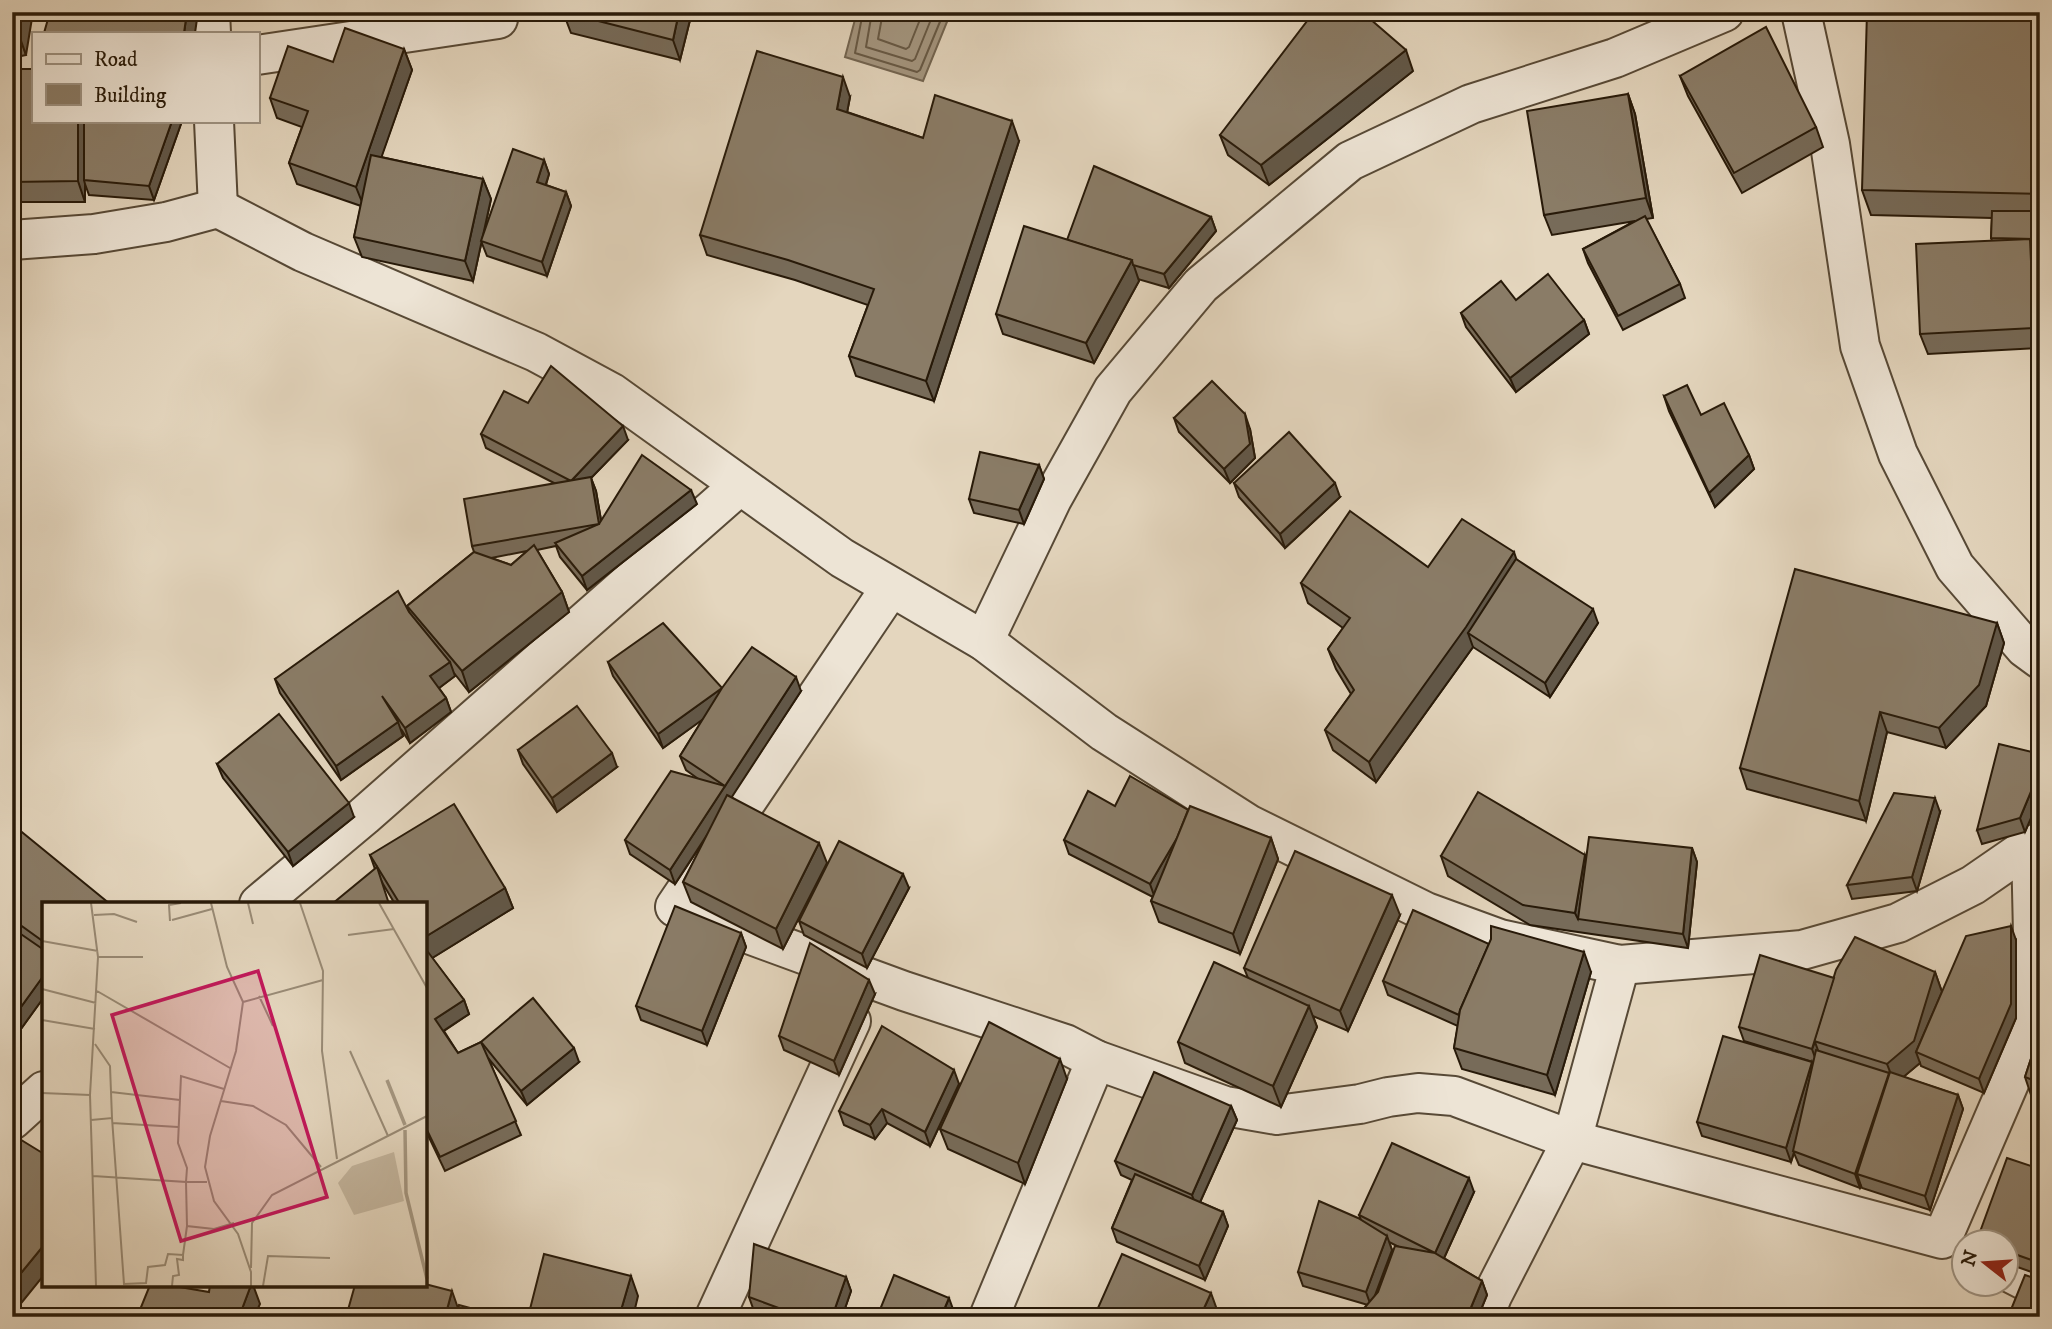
<svg xmlns="http://www.w3.org/2000/svg" width="2052" height="1329" font-family="'IM FELL DW Pica',serif">
  <rect width="100%" height="100%" fill="#e4d6be"/>
  <filter id="stains"><feTurbulence type="fractalNoise" baseFrequency=".00286" numOctaves="4"/><feColorMatrix values="0 0 0 0 .2 0 0 0 0 .09 0 0 0 0 .02 0 0 0 .5 -.17"/></filter>
  <radialGradient id="worn" r=".72"><stop offset=".6" stop-color="#630" stop-opacity="0"/><stop offset="1" stop-color="#630" stop-opacity=".3"/></radialGradient>
  <!-- water -->
  <path fill="#a49680" stroke="#726450" stroke-width="2" d="M857 12H951L923 81 845 57Z"/>
  <g fill="none" stroke-linecap="round" stroke-linejoin="round">
    <!-- shore -->
    <g stroke="#665844" stroke-width="2">
      <path d="M863 12 855 53 917 72 920 70 944 12"/>
      <path d="M872 12 866 47 912 61 915 59 934 12"/>
      <path d="M883 12 878 39 906 49 909 47 923 12"/>
    </g>
    <!-- minor casing -->
    <g stroke="#574936" stroke-width="42">
      <g id="minor">
        <path d="M210 12 211 33"/>
        <path d="M1801 12 1830 144 1860 346 1898 454 1955 567 2025 648 2040 659"/>
        <path d="M257 55 498 19"/>
        <path d="M218 208 303 252 536 352 612 393 842 558 984 641 1104 732 1248 824 1426 912 1500 939 1620 965 1802 950 1898 923 1973 885 2031 845 2040 844"/>
        <path d="M12 240 94 234 166 222 218 208 214 121"/>
        <path d="M891 587 675 907 904 991 1065 1044 1096 1060 1225 1106 1277 1115 1360 1104 1388 1097 1418 1093 1454 1096 1572 1140 1620 965"/>
        <path d="M984 641 1052 499 1113 390 1201 285 1350 161 1471 104 1615 58 1724 12"/>
        <path d="M259 904 364 816 739 486"/>
        <path d="M12 1120 44 1091"/>
        <path d="M2007 1271 2040 1288"/>
        <path d="M715 1317 851 1021"/>
        <path d="M989 1317 1096 1060"/>
        <path d="M1484 1317 1492 1296 1572 1140 1942 1239 2035 1023 2031 845"/>
      </g>
    </g>
    <!-- minor -->
    <use href="#minor" stroke="#ede4d5" stroke-width="38"/>
  </g>
  <!-- wall -->
  <g fill="#776b59" stroke="#281a09" stroke-width="2" fill-rule="evenodd">
    <path d="M12 12 26 55 12 58Z"/>
    <path d="M563 12H692L680 60 571 33Z"/>
    <path d="M2040 12V253H2035L2038 259 2040 309V348L1928 354 1920 334 1992 241 1991 238 1992 218 1871 215 1862 190Z"/>
    <path d="M404 49 412 70 381 157 483 179 491 199 473 281 362 257 354 237 361 206 297 184 289 163 302 127 277 118 270 98 333 62Z"/>
    <path d="M12 69 33 121H182L154 200 89 195 85 184V202H12Z"/>
    <path d="M1413 71 1269 185 1228 155 1220 135Z"/>
    <path d="M1680 76 1816 127 1823 147 1742 193 1688 96Z"/>
    <path d="M1628 94 1635 114 1653 218 1646 219 1680 284 1685 298 1623 330 1588 263 1583 249 1635 221 1552 235 1544 215Z"/>
    <path d="M850 97 847 112 923 138 1019 141 934 401 856 376 849 356 868 305 795 280 707 255 700 235Z"/>
    <path d="M544 160 549 174 546 185 566 192 571 206 547 276 487 256 481 241Z"/>
    <path d="M1211 217 1216 231 1169 288 1138 279 1139 281 1094 363 1003 334 996 314 1067 240Z"/>
    <path d="M1516 300 1584 320 1589 334 1516 392 1466 327 1461 313Z"/>
    <path d="M1664 396 1701 415 1749 455 1754 469 1715 507 1669 411Z"/>
    <path d="M528 403 628 440 591 478 596 491 601 520 697 504 587 590 560 557 556 546 537 550 562 592 569 612 469 692 454 673 455 676 439 688 446 698 451 712 410 743 401 729 403 736 341 780 280 693 275 679 409 612 407 606 474 552 472 546 554 483 486 448 481 434ZM527 551 511 565 491 558Z"/>
    <path d="M1174 418 1250 429 1255 458 1230 483 1179 432Z"/>
    <path d="M1039 465 1044 479 1024 524 974 513 969 499Z"/>
    <path d="M1234 483 1340 497 1285 548 1239 497Z"/>
    <path d="M1516 559 1598 623 1550 697 1473 647 1376 782 1333 750 1325 730 1351 694 1336 669 1328 649 1343 628 1308 603 1301 583 1428 567Z"/>
    <path d="M1997 623 2004 643 1986 706 1946 748 1887 732 1866 821 1747 789 1740 768Z"/>
    <path d="M608 662 722 688 801 691 731 797 827 863 783 949 691 902 683 882 707 836 675 884 630 854 625 840 697 778 686 770 680 756 703 719 663 748 613 676Z"/>
    <path d="M518 750 617 767 557 812 523 764Z"/>
    <path d="M2040 754V797L2025 832 1982 844 1977 830Z"/>
    <path d="M217 764 354 817 293 866 223 778Z"/>
    <path d="M1115 806 1188 810 1271 838 1278 859 1240 954 1159 922 1151 901 1153 897 1069 854 1064 840Z"/>
    <path d="M1940 812 1917 891 1852 899 1847 885Z"/>
    <path d="M12 824 44 904V997L18 1033 12 1029Z"/>
    <path d="M1692 848 1697 862 1688 948 1530 925 1448 876 1441 856 1585 855 1586 859Z"/>
    <path d="M370 855 505 888 513 908 432 958 464 1000 469 1014 444 1031 458 1053 481 1042 579 1062 527 1105 488 1058 521 1135 445 1171 425 1129V904H395L383 884 375 869Z"/>
    <path d="M909 888 867 968 804 935 799 921Z"/>
    <path d="M1400 915 1348 1031 1313 1016 1317 1027 1281 1107 1185 1063 1178 1042 1248 978 1244 968Z"/>
    <path d="M741 933 746 947 707 1045 641 1020 636 1006Z"/>
    <path d="M2016 940V1018L1984 1093 1921 1066 1920 1063 1903 1077 1958 1095 1963 1109 1930 1210 1862 1188 1861 1186 1860 1188 1799 1165 1794 1153 1791 1162 1702 1136 1697 1122 1813 1064V1062L1744 1041 1739 1027 1834 978 1935 972 1942 992Z"/>
    <path d="M1489 944 1591 972 1555 1095 1462 1069 1454 1048 1458 1026 1388 995 1383 981Z"/>
    <path d="M875 994 839 1075 784 1050 779 1036Z"/>
    <path d="M2040 1031V1100L2032 1098 2025 1077Z"/>
    <path d="M1067 1079 1025 1184 948 1149 940 1129Z"/>
    <path d="M959 1084 930 1146 887 1123 875 1139 844 1125 839 1111Z"/>
    <path d="M1231 1106 1237 1120 1200 1202 1223 1212 1228 1226 1205 1280 1117 1242 1112 1228 1132 1180 1121 1175 1115 1161Z"/>
    <path d="M2040 1169V1275L2006 1263V1242H1978L1977 1240Z"/>
    <path d="M1474 1192 1444 1258 1482 1281 1487 1295 1478 1317H1362L1360 1313 1368 1305 1303 1286 1298 1272 1361 1220 1359 1215ZM1389 1242 1399 1247 1378 1292 1375 1296 1392 1250Z"/>
    <path d="M846 1277 851 1291 842 1317H769L754 1311 749 1297Z"/>
  </g>
  <!-- shaded-wall -->
  <g fill="#615748" stroke="#281a09" stroke-width="2">
    <path d="M22 12H33L26 55 19 35Z"/>
    <path d="M187 12H198L195 33H184Z"/>
    <path d="M679 12H692L680 60 673 40Z"/>
    <path d="M404 49 412 70 364 207 356 187Z"/>
    <path d="M1406 50 1413 71 1269 185 1261 165Z"/>
    <path d="M843 77 850 97 844 129 837 109Z"/>
    <path d="M1628 94 1635 114 1653 218 1646 198Z"/>
    <path d="M78 121H85L84 180 85 184V202L78 181Z"/>
    <path d="M172 121H182L154 200 149 186Z"/>
    <path d="M1012 121 1019 141 934 401 926 381Z"/>
    <path d="M544 160 549 174 542 196 537 182Z"/>
    <path d="M483 179 491 199 473 281 465 261Z"/>
    <path d="M566 192 571 206 547 276 542 262Z"/>
    <path d="M1211 217 1216 231 1169 288 1164 274Z"/>
    <path d="M2030 239 2038 259 2040 344 2034 328Z"/>
    <path d="M1132 260 1139 281 1094 363 1086 343Z"/>
    <path d="M1584 320 1589 334 1516 392 1510 378Z"/>
    <path d="M1245 414 1250 429 1255 458 1230 483 1224 469Z"/>
    <path d="M623 426 628 440 591 478 596 491 604 538 571 481Z"/>
    <path d="M1749 455 1754 469 1715 507 1709 493Z"/>
    <path d="M1039 465 1044 479 1024 524 1019 510Z"/>
    <path d="M1335 483 1340 497 1285 548 1280 534Z"/>
    <path d="M691 490 697 504 587 590 582 576Z"/>
    <path d="M1514 552 1521 573 1468 633 1473 647 1376 782 1369 762Z"/>
    <path d="M562 592 569 612 469 692 462 671Z"/>
    <path d="M1593 609 1598 623 1550 697 1545 683Z"/>
    <path d="M1997 623 2004 643 1986 706 1946 748 1939 728Z"/>
    <path d="M450 662 455 676 435 691 430 676Z"/>
    <path d="M796 677 801 691 675 884 670 870Z"/>
    <path d="M722 688 727 702 663 748 658 734Z"/>
    <path d="M446 698 451 712 410 743 405 728Z"/>
    <path d="M1880 712 1887 732 1866 821 1859 801Z"/>
    <path d="M398 722 403 736 341 780 336 766Z"/>
    <path d="M612 753 617 767 557 812 552 798Z"/>
    <path d="M2040 770V797L2025 832 2020 818Z"/>
    <path d="M1935 798 1940 812 1917 891 1912 877Z"/>
    <path d="M349 803 354 817 293 866 288 852Z"/>
    <path d="M1192 812 1155 898 1150 884Z"/>
    <path d="M1271 838 1278 859 1240 954 1233 934Z"/>
    <path d="M819 843 827 863 783 949 776 929Z"/>
    <path d="M1692 848 1697 862 1688 948 1683 934Z"/>
    <path d="M1585 855 1592 875 1578 919 1575 913Z"/>
    <path d="M903 874 909 888 867 968 862 954Z"/>
    <path d="M505 888 513 908 429 960 425 950V937Z"/>
    <path d="M1392 895 1400 915 1348 1031 1340 1011Z"/>
    <path d="M12 922 20 944 12 954Z"/>
    <path d="M2011 926 2016 940V1018L1984 1093 1979 1079Z"/>
    <path d="M741 933 746 947 707 1045 702 1031Z"/>
    <path d="M1584 952 1591 972 1555 1095 1547 1075Z"/>
    <path d="M1935 972 1942 992 1916 1052 1920 1063 1895 1084 1887 1064Z"/>
    <path d="M44 975V997L18 1033 13 1018Z"/>
    <path d="M869 980 875 994 839 1075 834 1061Z"/>
    <path d="M464 1000 469 1014 440 1033 435 1019Z"/>
    <path d="M1309 1006 1317 1027 1281 1107 1273 1086Z"/>
    <path d="M1815 1042 1820 1056 1817 1063 1812 1049Z"/>
    <path d="M574 1048 579 1062 527 1105 521 1091Z"/>
    <path d="M1060 1059 1067 1079 1025 1184 1018 1163Z"/>
    <path d="M1812 1062 1817 1076 1791 1162 1786 1148Z"/>
    <path d="M954 1070 959 1084 930 1146 925 1132Z"/>
    <path d="M1889 1073 1894 1087 1857 1174 1861 1186 1860 1188 1855 1174Z"/>
    <path d="M1958 1095 1963 1109 1930 1210 1925 1196Z"/>
    <path d="M1231 1106 1237 1120 1197 1209 1192 1195Z"/>
    <path d="M882 1109 887 1123 875 1139 870 1125Z"/>
    <path d="M1469 1178 1474 1192 1440 1267 1435 1253Z"/>
    <path d="M1223 1212 1228 1226 1205 1280 1199 1266Z"/>
    <path d="M1387 1236 1392 1250 1371 1306 1366 1292Z"/>
    <path d="M44 1245V1275L14 1312 12 1309V1284Z"/>
    <path d="M631 1276 638 1296 633 1317H619Z"/>
    <path d="M846 1277 851 1291 842 1317H832Z"/>
    <path d="M1482 1281 1487 1295 1478 1317H1467Z"/>
    <path d="M251 1285H253L260 1304 254 1317H239Z"/>
    <path d="M452 1291 459 1311 458 1317H445Z"/>
    <path d="M1211 1293 1216 1307 1211 1317H1200Z"/>
    <path d="M949 1298 954 1312 952 1317H941Z"/>
  </g>
  <!-- building -->
  <g fill="#8a7c67" stroke="#281a09" stroke-width="2">
    <path d="M12 12H22L19 35 12 36Z"/>
    <path d="M50 12H187L184 33H44Z"/>
    <path d="M563 12H679L673 40Z"/>
    <path d="M1314 12H1362L1406 50 1261 165 1220 135Z"/>
    <path d="M1867 12H2040V194L1862 190Z"/>
    <path d="M1766 27 1816 127 1734 173 1680 76Z"/>
    <path d="M345 28 404 49 356 187 289 163 308 111 270 98 288 46 333 62Z"/>
    <path d="M757 51 843 77 837 109 923 138 935 95 1012 121 926 381 849 356 874 289 788 260 700 235Z"/>
    <path d="M12 69H33V121H78V181L12 182Z"/>
    <path d="M1628 94 1646 198 1544 215 1527 111Z"/>
    <path d="M84 121H172L149 186 84 180Z"/>
    <path d="M513 149 544 160 537 182 566 192 542 262 481 241Z"/>
    <path d="M371 155 483 179 465 261 354 237Z"/>
    <path d="M1094 166 1211 217 1164 274 1133 265 1132 260 1067 240Z"/>
    <path d="M1992 211H2040V239L1991 238Z"/>
    <path d="M1645 216 1680 284 1618 316 1583 249Z"/>
    <path d="M1024 226 1132 260 1086 343 996 314Z"/>
    <path d="M2030 239 2034 328 1920 334 1916 244Z"/>
    <path d="M1548 274 1584 320 1510 378 1461 313 1501 281 1516 300Z"/>
    <path d="M551 366 623 426 571 481 481 434 504 391 528 403Z"/>
    <path d="M1212 381 1245 414 1250 444 1224 469 1174 418Z"/>
    <path d="M1687 385 1701 415 1724 403 1749 455 1709 493 1664 396Z"/>
    <path d="M1289 432 1335 483 1280 534 1234 483Z"/>
    <path d="M980 452 1039 465 1019 510 969 499Z"/>
    <path d="M642 455 691 490 582 576 555 543 599 524Z"/>
    <path d="M591 477 599 524 472 546 464 499Z"/>
    <path d="M1350 511 1428 567 1462 519 1514 552 1466 627 1369 762 1325 730 1354 690 1328 649 1350 618 1301 583Z"/>
    <path d="M534 545 562 592 462 671 407 606 474 552 511 565Z"/>
    <path d="M1516 559 1593 609 1545 683 1468 633Z"/>
    <path d="M1795 569 1997 623 1979 685 1939 728 1880 712 1859 801 1740 768Z"/>
    <path d="M398 591 409 612 450 662 430 676 446 698 405 728 382 696 398 722 336 766 275 679Z"/>
    <path d="M663 623 722 688 752 647 796 677 725 786 680 756 722 688 658 734 608 662Z"/>
    <path d="M577 706 612 753 552 798 518 750Z"/>
    <path d="M279 714 349 803 288 852 217 764Z"/>
    <path d="M1999 744 2040 754V770L2020 818 1977 830Z"/>
    <path d="M671 771 725 786 670 870 625 840Z"/>
    <path d="M1130 776 1188 810 1177 838 1150 884 1064 840 1088 791 1115 806Z"/>
    <path d="M1478 792 1585 855 1575 913 1523 905 1441 856Z"/>
    <path d="M1894 793 1935 798 1912 877 1847 885Z"/>
    <path d="M727 795 819 843 776 929 683 882Z"/>
    <path d="M454 804 505 888 425 937V904H400L370 855Z"/>
    <path d="M1190 806 1271 838 1233 934 1151 901Z"/>
    <path d="M12 824 110 904H44V942L12 919Z"/>
    <path d="M1589 837 1692 848 1683 934 1578 919Z"/>
    <path d="M839 841 903 874 862 954 799 921Z"/>
    <path d="M1295 851 1392 895 1340 1011 1244 968Z"/>
    <path d="M377 867 389 904H332Z"/>
    <path d="M675 906 741 933 702 1031 636 1006Z"/>
    <path d="M1413 910 1489 944 1460 1010 1459 1015 1383 981Z"/>
    <path d="M1491 926 1584 952 1547 1075 1454 1048 1460 1010 1491 939Z"/>
    <path d="M2011 926V1004L1979 1079 1916 1052 1966 936Z"/>
    <path d="M15 930 44 950V975L13 1018 12 935Z"/>
    <path d="M1855 937 1935 972 1914 1041 1887 1064 1814 1041 1836 970Z"/>
    <path d="M810 943 869 980 834 1061 779 1036Z"/>
    <path d="M425 948 464 1000 435 1019 458 1053 481 1042 516 1121 440 1157 425 1126Z"/>
    <path d="M1760 955 1834 978 1812 1049 1739 1027Z"/>
    <path d="M1214 962 1309 1006 1273 1086 1178 1042Z"/>
    <path d="M533 998 574 1048 521 1091 481 1042Z"/>
    <path d="M989 1022 1060 1059 1018 1163 940 1129Z"/>
    <path d="M882 1026 954 1070 925 1132 882 1109 870 1125 839 1111Z"/>
    <path d="M2040 1031V1083L2025 1077Z"/>
    <path d="M1723 1036 1812 1062 1786 1148 1697 1122Z"/>
    <path d="M1816 1050 1889 1073 1855 1174 1793 1151Z"/>
    <path d="M1154 1072 1231 1106 1192 1195 1115 1161Z"/>
    <path d="M1890 1072 1958 1095 1925 1196 1857 1174Z"/>
    <path d="M18 1138 44 1154V1245L12 1284V1148Z"/>
    <path d="M1392 1143 1469 1178 1435 1253 1482 1281 1467 1317H1369L1360 1313 1378 1292 1395 1246 1435 1253 1359 1215Z"/>
    <path d="M2007 1158 2040 1169V1263L2006 1251V1242H1980L1977 1240Z"/>
    <path d="M1135 1174 1223 1212 1199 1266 1112 1228Z"/>
    <path d="M1319 1201 1358 1218 1387 1236 1366 1292 1298 1272Z"/>
    <path d="M754 1244 846 1277 832 1317H803L749 1297Z"/>
    <path d="M544 1254 631 1276 619 1317H528Z"/>
    <path d="M1122 1254 1211 1293 1200 1317H1094Z"/>
    <path d="M894 1275 949 1298 941 1317H877Z"/>
    <path d="M2025 1275 2040 1280V1317H2008Z"/>
    <path d="M425 1284 452 1291 445 1317H346L355 1285H425Z"/>
    <path d="M150 1285H168L209 1292 210 1285H251L239 1317H137Z"/>
    <path d="M459 1305 503 1317H456Z"/>
    <path d="M115 1312 127 1317H114Z"/>
  </g>
  <!-- overview -->
  <g transform="translate(42 902)">
    <rect width="385" height="385" fill="#e4d6be"/>
    <path d="M352 250 362 299 312 313 296 281 310 264Z" fill="#c4b69f"/>
    <path fill="none" stroke="#a49680" stroke-width="3.5" d="M345 178 363 223M363 228 364 291 385 377"/>
    <path fill="none" stroke="#998b76" stroke-width="2" d="M49 1 56 55 48 193 54 384M169 1 185 65 201 100 281 78M206 1 211 22M258 1 281 69 280 149 295 257M337 1 385 86M52 13 72 12 95 20M130 18 170 7M128 19 127 3 139 1M306 33 352 27M0 39 56 49M56 55H101M0 87 54 101M55 89 188 166M217 94 231 124M201 100 194 149 168 234 163 265 172 299 196 332 209 370V384M0 118 53 127M53 142 68 164 70 216M308 149 346 234M69 190 138 198M0 191 48 193M179 199 211 204 244 223 279 265M49 218 70 216 82 382 104 381 106 365 123 363 126 352 141 353 145 324M70 221 136 225M51 274 144 280 145 324 172 327 192 321M165 280H144L145 266 136 241 139 174 182 187M209 366 210 321 230 293 385 214M130 384 131 374 137 373 135 357 141 358V353M221 384 226 354 288 356"/>
    <path fill="#c2185b" fill-opacity="0.15" stroke="#c2185b" stroke-width="3.5" d="M216 69 285 295 139 339 70 113Z"/>
    <rect width="385" height="385" fill="none" stroke="#281a09" stroke-width="3.5"/>
  </g>
  <!-- margin -->
  <rect width="2052" height="1329" fill="none" stroke="#e4d6be" stroke-width="42"/>
  <rect x="14" y="14" width="2024" height="1301" fill="none" stroke="#281a09" stroke-width="3.5"/>
  <rect x="21" y="21" width="2010" height="1287" fill="none" stroke="#281a09" stroke-width="2"/>
  <!-- legend -->
  <rect x="32" y="32" width="228" height="91" fill="#ede4d5" stroke="#9e9383" stroke-width="2"/>
  <rect x="46" y="54" width="35" height="10" fill="#ede4d5" stroke="#9e9383" stroke-width="2"/>
  <text x="94" y="66" font-size="21" fill="#281a09">Road</text>
  <rect x="46" y="84" width="35" height="21" fill="#8a7c67" stroke="#9e9383" stroke-width="2"/>
  <text x="94" y="102" font-size="21" fill="#281a09">Building</text>
  <!-- north arrow -->
  <g transform="translate(1985 1263) rotate(287)"><circle r="33" fill="#ede4d5" stroke="#9e9383" stroke-width="2"/>
  <path d="M0-5L12 26L0 18L-12 26Z" fill="#8f2418"/>
  <text y="-10" font-size="19" font-weight="bold" text-anchor="middle" fill="#281a09">N</text>
  </g>
  <rect width="100%" height="100%" filter="url(#stains)"/>
  <rect width="100%" height="100%" fill="url(#worn)"/>
</svg>
